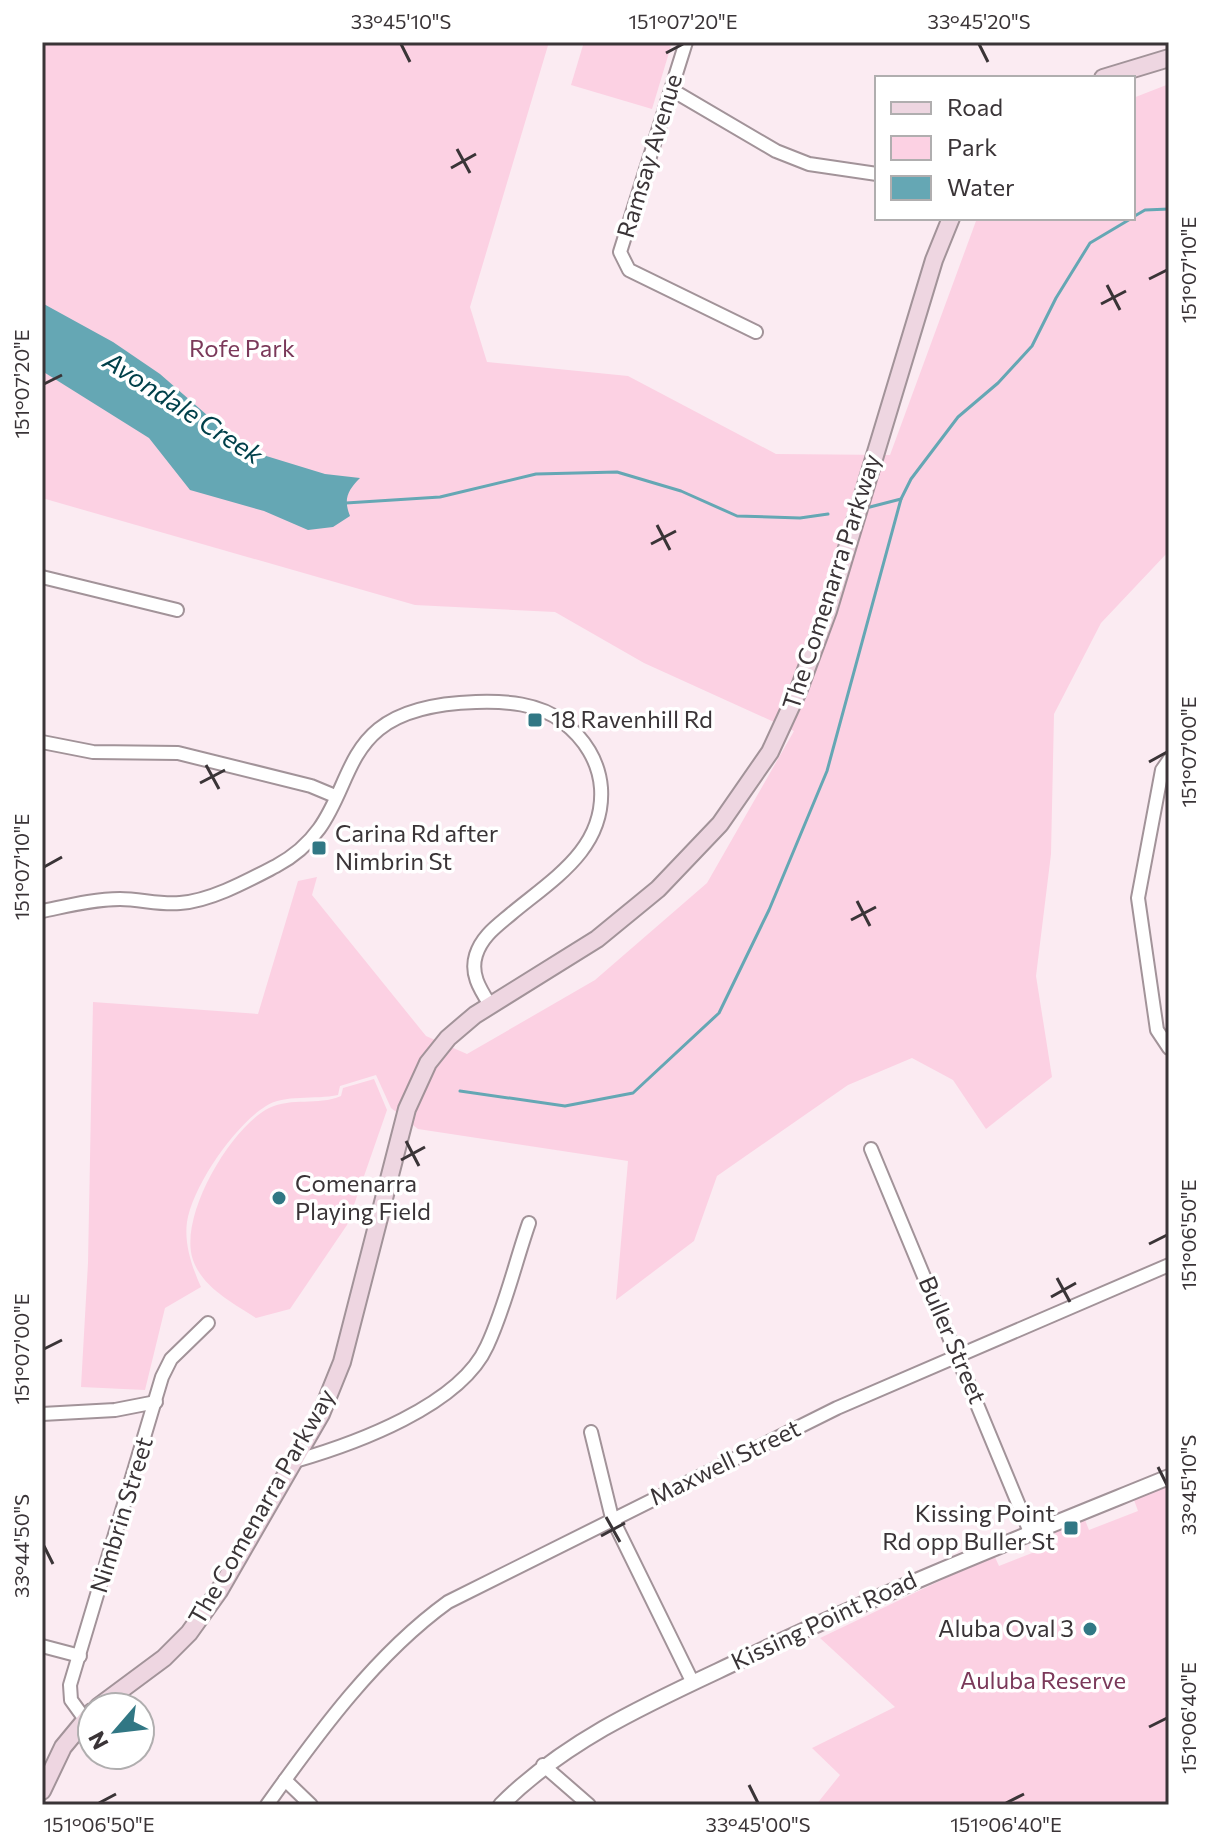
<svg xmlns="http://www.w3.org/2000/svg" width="1211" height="1847" font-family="Commissioner,sans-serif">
  <rect width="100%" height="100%" fill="#fbebf2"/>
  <!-- green -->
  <g fill="#fcd1e3">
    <path d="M42 42H549L470 307 487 362 628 376 776 454 890 455 976 221 979 218H1133V98L1169 84V551L1101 623 1054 714 1051 854 1036 976 1052 1077 986 1129 953 1080 912 1058 848 1085 717 1176 694 1241 616 1300 628 1161 418 1129 391 1108 376 1075 340 1086 338 1095C315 1100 284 1094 266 1106 235 1125 193 1185 187 1222 184 1244 192 1267 201 1287L165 1308 145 1390 81 1387 88 1263 93 1002 258 1014 298 881 317 877 312 895 426 1036 467 1054 595 980 707 883 794 731 644 663 555 612 415 605 42 498Z"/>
    <path d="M584 42H657L671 46 652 109 571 85Z"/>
    <path d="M374 1079 387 1110 347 1225 290 1309 256 1318C233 1303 203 1288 193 1260 178 1217 230 1128 269 1108 292 1097 317 1106 341 1096L343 1088Z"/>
    <path d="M1169 1485V1805H816L840 1775 812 1748 895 1707 820 1638 994 1555 999 1566 1058 1543 1054 1531 1085 1520 1089 1530 1138 1511 1134 1500Z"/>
  </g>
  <!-- water -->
  <path fill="#65a7b4" d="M42 303 113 342 160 374 247 450 325 474 360 478C348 490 343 499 350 516L333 527 308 530 264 511 190 490 149 438 42 371Z"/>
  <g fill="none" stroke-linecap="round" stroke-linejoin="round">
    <!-- stream -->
    <g stroke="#65a7b4" stroke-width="3">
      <path d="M1133 217 1145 210 1169 209"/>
      <path d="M346 503 440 497 536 474 617 472 681 491 737 516 800 518 828 514"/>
      <path d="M866 508 901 499 911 479 958 417 998 383 1032 346 1056 298 1090 243 1132 218"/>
      <path d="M460 1091 565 1106 633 1093 719 1013 769 910 827 771 901 499"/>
    </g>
    <!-- minor casing -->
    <g stroke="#a29399" stroke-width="16">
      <g id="minor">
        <path d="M686 42 620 252 629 270 756 332"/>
        <path d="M672 90 776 151 809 164 877 174"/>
        <path d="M42 577 177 610"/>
        <path d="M42 742 93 752 178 753 311 786 335 796"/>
        <path d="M1169 760 1162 770 1138 898 1157 1030 1169 1048"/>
        <path d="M42 911C67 906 94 899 120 899 140 899 160 905 180 903 211 901 249 880 276 866 375 813 310 707 476 702 505 701 539 703 563 722 584 738 599 761 601 788 605 849 553 879 511 914 497 926 482 936 476 955 470 974 480 989 490 1005"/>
        <path d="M871 1149 1030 1532"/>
        <path d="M42 1414 115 1410 156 1402"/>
        <path d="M591 1432 612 1518 693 1683"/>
        <path d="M295 1461C354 1444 460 1406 487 1346 505 1308 515 1263 529 1223"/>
        <path d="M42 1646 80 1656"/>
        <path d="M84 1718 71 1700 70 1685 162 1377 171 1359 208 1323"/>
        <path d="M543 1765 589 1805"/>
        <path d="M285 1780 311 1805"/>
        <path d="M267 1805C319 1732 376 1654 448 1602L837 1408 1169 1265"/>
      </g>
    </g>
    <!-- tertiary casing -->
    <g stroke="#a29399" stroke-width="18">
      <path id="tertiary" d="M501 1805C568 1738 654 1701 739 1661 880 1593 1024 1536 1169 1477"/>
    </g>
    <!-- secondary casing -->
    <g stroke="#a29399" stroke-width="20">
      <g id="secondary">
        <path d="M1103 78 1169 58"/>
        <path d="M98 1707 164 1658 189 1633 219 1591 321 1414 342 1362 407 1109 428 1063 448 1038 475 1015 597 939 658 889 720 824 770 752 799 689 828 611 934 260 951 218"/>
        <path d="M42 1791 63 1747 92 1712"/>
      </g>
    </g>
    <!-- minor -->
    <use href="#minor" stroke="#fff" stroke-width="12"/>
    <!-- tertiary -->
    <use href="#tertiary" stroke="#fff" stroke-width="14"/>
    <!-- secondary -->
    <use href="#secondary" stroke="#eed6e1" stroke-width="16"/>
  </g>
  <!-- ticks -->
  <path fill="none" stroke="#3a3437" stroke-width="3" d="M401 44 410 62M979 44 988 62M666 53 683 44M457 149 470 173M451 168 476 154M1149 279 1167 270M1107 285 1120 310M1101 304 1126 291M44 384 62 375M657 525 670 550M651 544 676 531M1149 762 1167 752M206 765 219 789M200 783 225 770M44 867 62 857M857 901 870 926M851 920 876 907M406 1141 419 1166M401 1160 425 1147M1149 1244 1167 1235M1057 1278 1070 1302M1051 1297 1076 1283M44 1349 62 1340M1158 1467 1167 1485M606 1517 620 1542M601 1536 625 1523M44 1546 53 1564M1149 1727 1167 1718M749 1785 758 1803M99 1803 116 1794M1006 1803 1024 1794"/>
  <!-- markers -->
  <g fill="#317784" stroke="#fff" stroke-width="3">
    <rect x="527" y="712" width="16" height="16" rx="4"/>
    <rect x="311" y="840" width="16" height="16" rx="4"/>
    <circle cx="279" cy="1198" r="8"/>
    <rect x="1063" y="1520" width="16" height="16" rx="4"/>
    <circle cx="1090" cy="1629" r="8"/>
  </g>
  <g text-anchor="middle" stroke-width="7" stroke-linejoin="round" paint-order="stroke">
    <!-- street labels -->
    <g font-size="24" fill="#3a3437" stroke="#fff">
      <text transform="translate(650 156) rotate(-73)" y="8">Ramsay Avenue</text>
      <text transform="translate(832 582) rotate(-72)" y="8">The Comenarra Parkway</text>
      <text transform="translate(952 1340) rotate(67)" y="8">Buller Street</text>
      <text transform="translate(725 1463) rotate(-26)" y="8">Maxwell Street</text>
      <text transform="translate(262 1507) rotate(-60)" y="8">The Comenarra Parkway</text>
      <text transform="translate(122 1515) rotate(-73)" y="8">Nimbrin Street</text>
      <text transform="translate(824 1621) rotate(-25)" y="8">Kissing Point Road</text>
    </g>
    <!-- park labels -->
    <g font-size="24" fill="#7b395a" stroke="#fff">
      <text x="242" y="357">Rofe Park</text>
      <text x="1043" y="1689">Auluba Reserve</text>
    </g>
    <!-- poi labels -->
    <g font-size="24" fill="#3a3437" stroke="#fff" text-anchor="start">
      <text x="551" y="728">18 Ravenhill Rd</text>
      <text x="335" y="842">Carina Rd after<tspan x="335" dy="28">Nimbrin St</tspan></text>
      <text x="295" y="1192">Comenarra<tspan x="295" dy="28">Playing Field</tspan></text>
      <text x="1055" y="1522" text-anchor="end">Kissing Point<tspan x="1055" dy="28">Rd opp Buller St</tspan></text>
      <text x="1074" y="1637" text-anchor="end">Aluba Oval 3</text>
    </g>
    <!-- water labels -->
    <g font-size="26" font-style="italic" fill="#00404a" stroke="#fff">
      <text transform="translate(183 408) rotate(33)" y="9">Avondale Creek</text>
    </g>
  </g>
  <!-- border -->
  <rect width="1211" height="1847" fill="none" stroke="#ffffff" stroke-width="88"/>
  <!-- legend -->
  <rect x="875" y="76" width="260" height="144" fill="#ffffff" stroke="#b0aeaf" stroke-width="2"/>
  <rect x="891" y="102" width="40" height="12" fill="#eed6e1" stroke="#b0aeaf" stroke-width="2"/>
  <text x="947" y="116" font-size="24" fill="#3a3437">Road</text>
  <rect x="891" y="136" width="40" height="24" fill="#fcd1e3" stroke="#b0aeaf" stroke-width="2"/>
  <text x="947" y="156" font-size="24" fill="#3a3437">Park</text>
  <rect x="891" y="176" width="40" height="24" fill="#65a7b4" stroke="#b0aeaf" stroke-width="2"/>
  <text x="947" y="196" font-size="24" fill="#3a3437">Water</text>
  <!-- north arrow -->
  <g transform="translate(116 1731) rotate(242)"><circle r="38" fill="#ffffff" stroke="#b0aeaf" stroke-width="2"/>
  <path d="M0-6L14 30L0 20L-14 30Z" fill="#317784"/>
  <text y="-12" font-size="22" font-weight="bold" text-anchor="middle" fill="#3a3437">N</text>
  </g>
  <rect x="44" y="44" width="1123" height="1759" fill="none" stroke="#3a3437" stroke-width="3"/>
  <g font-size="20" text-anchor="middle" fill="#3a3437">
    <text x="401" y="29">33°45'10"S</text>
    <text x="683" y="29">151°07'20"E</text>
    <text x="979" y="29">33°45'20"S</text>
    <text transform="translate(1189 270) rotate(-90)" y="7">151°07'10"E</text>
    <text transform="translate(22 384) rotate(-90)" y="7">151°07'20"E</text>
    <text transform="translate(1189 752) rotate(-90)" y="7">151°07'00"E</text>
    <text transform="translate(22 867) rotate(-90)" y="7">151°07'10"E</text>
    <text transform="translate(1189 1235) rotate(-90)" y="7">151°06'50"E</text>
    <text transform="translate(22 1349) rotate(-90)" y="7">151°07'00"E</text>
    <text transform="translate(1189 1485) rotate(-90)" y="7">33°45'10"S</text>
    <text transform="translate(22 1546) rotate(-90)" y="7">33°44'50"S</text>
    <text transform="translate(1189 1718) rotate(-90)" y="7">151°06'40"E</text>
    <text x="99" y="1832">151°06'50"E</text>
    <text x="758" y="1832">33°45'00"S</text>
    <text x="1006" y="1832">151°06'40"E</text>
  </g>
</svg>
